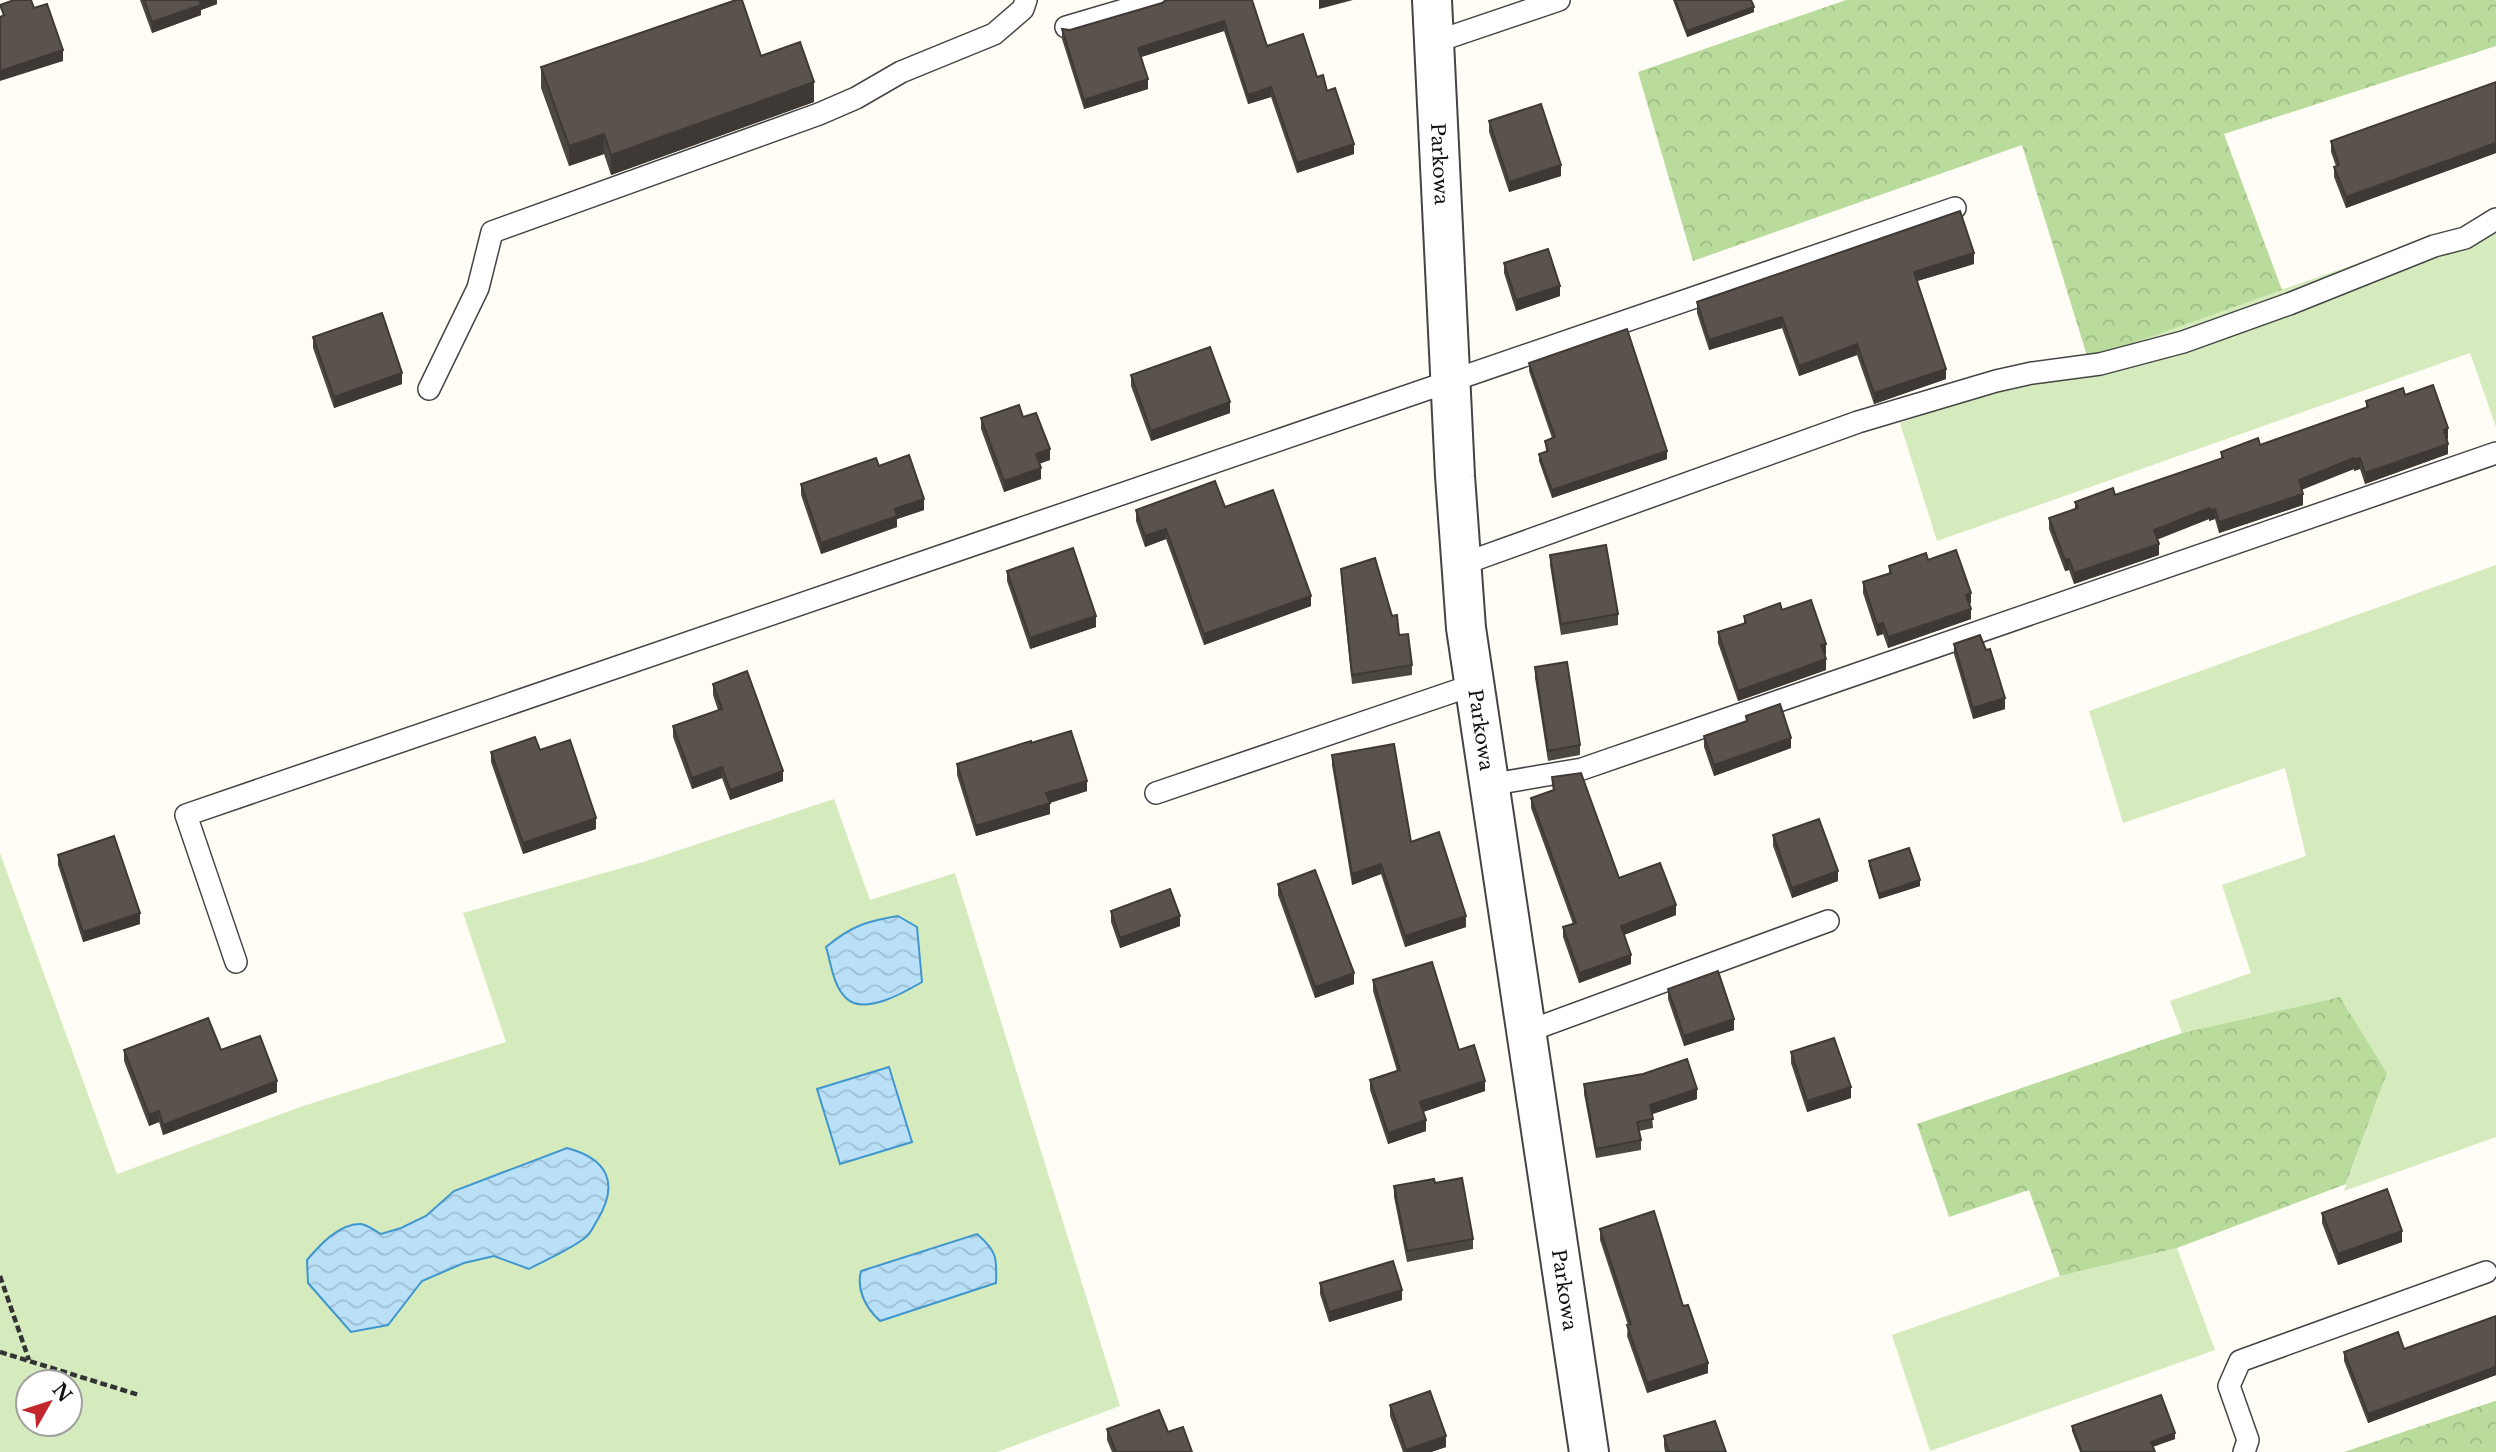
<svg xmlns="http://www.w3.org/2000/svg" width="2496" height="1452" font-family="'Libre Baskerville',serif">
  <defs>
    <pattern id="forest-crowns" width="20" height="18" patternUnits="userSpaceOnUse" patternTransform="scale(1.75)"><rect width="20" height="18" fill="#b9dc9c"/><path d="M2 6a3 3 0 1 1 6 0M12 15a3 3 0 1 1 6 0" fill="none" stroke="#9ebc85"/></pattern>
    <pattern id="water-waves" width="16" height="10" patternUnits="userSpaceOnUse" patternTransform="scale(1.75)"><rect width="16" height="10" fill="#b9e0f7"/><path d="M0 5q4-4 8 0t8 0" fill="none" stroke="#9ebfd3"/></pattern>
  </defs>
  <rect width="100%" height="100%" fill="#fffdf5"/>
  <!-- grass -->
  <g fill="#d5ebbd" fill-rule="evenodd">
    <path d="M2496 215V427L2470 353 1937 541 1900 423Z"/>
    <path d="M2496 565V1137L2344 1191 2387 1073 2340 997 2182 1033 2170 1001 2251 973 2222 885 2306 856 2285 768 2123 823 2089 711Z"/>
    <path d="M834 799 870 900 955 873 1120 1406 997 1452H0V853L117 1174 303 1106 506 1042 463 913 643 862ZM28 1382H70V1424H28Z"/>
    <path d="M2177 1248 2215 1350 1930 1451 1892 1335 2060 1276Z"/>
  </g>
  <!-- forest -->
  <g fill="url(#forest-crowns)">
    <path d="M1846 0H2496V46L2224 134 2282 290 2088 359 2022 145 1693 261 1638 72Z"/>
    <path d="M2340 997 2387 1073 2346 1184 2177 1248 2060 1276 2029 1190 1949 1217 1917 1124 2182 1033Z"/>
    <path d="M2496 1401V1452H2344L2495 1401Z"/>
  </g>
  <!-- water -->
  <g fill="url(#water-waves)" stroke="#3f96cf" stroke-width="2">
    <path d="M898 916 917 927 922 982C905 992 864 1016 846 998 833 986 831 963 826 947 851 926 867 921 898 916Z"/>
    <path d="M889 1067 912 1142 840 1164 817 1089Z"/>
    <path d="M567 1148C608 1159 619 1183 598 1219 594 1225 591 1233 586 1237 570 1250 547 1259 529 1269L494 1256 464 1263 422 1281 388 1325 351 1332 308 1283 307 1260C319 1246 339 1223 361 1224 367 1225 376 1231 381 1234L401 1228 426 1216 454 1191Z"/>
    <path d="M977 1234C997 1251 997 1258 996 1283L880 1321C866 1308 856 1290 861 1271Z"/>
  </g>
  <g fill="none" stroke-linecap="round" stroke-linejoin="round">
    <!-- lane casing -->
    <g stroke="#444" stroke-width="24">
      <g id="lane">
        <path d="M1066 27 1158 0"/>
        <path d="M1432 43 1559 0"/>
        <path d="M429 389 478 288 492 232 819 114 856 98 901 72 994 34 1023 9 1026 0"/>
        <path d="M1460 565 1858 422 1996 381 2032 373 2100 364 2183 342 2289 304 2434 246 2465 238 2496 219"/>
        <path d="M1488 785 1582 769 2496 453"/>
        <path d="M1156 793 1473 685"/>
        <path d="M236 962 186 815 1955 208"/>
        <path d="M1526 1032 1828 921"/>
        <path d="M2244 1452 2248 1440 2229 1386 2240 1361 2486 1272"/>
      </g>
    </g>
    <!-- street casing -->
    <g stroke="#444" stroke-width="42">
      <g id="street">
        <path id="s1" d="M1432 0 1455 476 1466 628 1589 1452"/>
      </g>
    </g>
    <!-- path -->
    <g stroke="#333" stroke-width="4.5" stroke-dasharray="7 3.5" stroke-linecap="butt">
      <path d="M0 1276 29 1360"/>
      <path d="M0 1352 139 1395"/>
    </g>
    <!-- lane -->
    <use href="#lane" stroke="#fff" stroke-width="21"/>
    <!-- street -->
    <use href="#street" stroke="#fff" stroke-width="38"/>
  </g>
  <!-- wall -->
  <g fill="#4d4742">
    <path d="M140 0H217V4L201 10V15L152 33Z"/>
    <path d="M1252 0 1267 46 1317 77 1327 91 1354 154 1297 173 1271 97 1248 104 1224 31 1141 57 1148 89 1084 109 1062 39V29L1070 30Z"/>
    <path d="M1673 0H1751L1754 12 1687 37Z"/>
    <path d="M761 56 814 102 611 175 604 154 569 166 541 88V67Z"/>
    <path d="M2496 82V153L2346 208 2334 177V167L2336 166 2331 152V141Z"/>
    <path d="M1489 121 1561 176 1509 192 1489 132Z"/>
    <path d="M1504 263 1560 296 1516 311 1504 273Z"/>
    <path d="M1974 264 1917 281 1946 379 1874 404 1857 355 1799 376 1782 328 1709 350 1697 313V302Z"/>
    <path d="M313 337 402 384 334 408 313 348Z"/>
    <path d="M1529 363 1667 459 1552 498 1539 461V454L1546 451 1545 441 1552 438 1529 371Z"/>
    <path d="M1131 375 1230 413 1151 441 1131 386Z"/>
    <path d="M2405 395 2448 439H2447L2448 454 2365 484 2360 469 2354 471V469L2302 489 2303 505 2219 533 2215 519 2209 521V519L2157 539 2159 555 2074 584 2069 570 2065 571 2049 529V518L2075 509V502L2115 495 2221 459V452L2260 445 2366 408V401Z"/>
    <path d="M1023 417 1050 460 1040 463 1041 479 1004 492 981 429V418Z"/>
    <path d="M879 466 924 510 897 519V527L821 554 801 495V484Z"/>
    <path d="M1225 507 1311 606 1204 645 1166 539 1145 547 1136 521V510Z"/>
    <path d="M1550 555 1618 614V625L1561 635 1550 565Z"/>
    <path d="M1928 560 1971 603 1969 604 1971 619 1888 648 1883 634 1877 636 1863 593V582L1889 573V566Z"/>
    <path d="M1341 569 1392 616 1412 665V675L1352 684 1341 578Z"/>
    <path d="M1007 571 1096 627 1030 649 1007 581Z"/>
    <path d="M1782 610 1826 654 1825 655 1826 670 1738 701 1718 643V632L1744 623V616Z"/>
    <path d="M1954 644 2005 709 1973 719 1954 654Z"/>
    <path d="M1535 667 1580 745V755L1548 761 1535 678Z"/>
    <path d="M713 684 783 781 730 800 722 778 692 789 673 737V726L718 710 713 695Z"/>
    <path d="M1746 716 1791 748 1714 776 1704 747V736L1746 721Z"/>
    <path d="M1031 743 1087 791 1050 803V814L976 836 957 775V764Z"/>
    <path d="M540 750 596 829 523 854 491 762V752Z"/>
    <path d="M1332 755 1411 842 1466 927 1405 947 1381 874 1352 885 1332 765Z"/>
    <path d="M1552 777 1619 878 1676 915 1624 935 1631 964 1579 983 1563 937V927L1573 924 1531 808V798L1553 790Z"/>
    <path d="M1773 835 1838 881 1792 898 1773 846Z"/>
    <path d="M58 855 140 924 83 942 58 865Z"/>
    <path d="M1869 861 1920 886 1879 899 1869 866Z"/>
    <path d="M1278 884 1354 984 1315 998 1278 895Z"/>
    <path d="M1111 911 1180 926 1120 948 1111 922Z"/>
    <path d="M1373 980 1459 1050 1485 1091 1423 1112 1426 1131 1388 1144 1370 1090V1080L1397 1071 1373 991Z"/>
    <path d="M1668 989 1734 1030 1684 1046 1668 999Z"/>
    <path d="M124 1050H221L277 1092 163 1135 159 1122 149 1126 124 1061Z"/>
    <path d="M1791 1052 1851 1098 1807 1112 1791 1063Z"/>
    <path d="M1584 1084 1697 1099 1652 1114 1653 1128 1639 1131 1641 1140V1150L1596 1158 1584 1094Z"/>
    <path d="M1435 1183 1473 1239V1249L1407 1262 1394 1197V1186Z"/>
    <path d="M2322 1213 2402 1242 2338 1265 2322 1223Z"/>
    <path d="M1600 1229 1683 1306 1708 1373 1647 1393 1627 1336 1628 1325 1600 1240Z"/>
    <path d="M1320 1283 1402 1300 1329 1322 1320 1294Z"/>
    <path d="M2496 1316V1375L2368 1423 2344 1361V1352L2404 1349Z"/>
    <path d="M1390 1405 1446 1447 1431 1452H1403L1390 1416Z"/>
    <path d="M2072 1426 2175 1439 2153 1447 2155 1452H2080L2072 1431Z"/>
    <path d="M1107 1429 1168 1432 1192 1452H1112L1107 1440Z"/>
    <path d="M1664 1436 1726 1452H1665L1664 1446Z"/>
  </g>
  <!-- shaded-wall -->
  <g fill="#3f3936">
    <path d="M199 0H217V4L201 10V15L152 33V22Z"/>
    <path d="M1319 0H1353L1319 9Z"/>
    <path d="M1754 7V12L1687 37V31Z"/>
    <path d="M1224 21V31L1138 58V48Z"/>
    <path d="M63 50V61L0 81V71Z"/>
    <path d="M1148 79V89L1084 109V100Z"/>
    <path d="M814 82V102L611 175V155Z"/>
    <path d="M1271 87V97L1248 104V95Z"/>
    <path d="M604 134V154L569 166V146Z"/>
    <path d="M2496 143V153L2346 208V197Z"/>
    <path d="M1354 144V154L1297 173V163Z"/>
    <path d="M1561 165V176L1509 192V182Z"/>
    <path d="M1974 253V264L1914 282V272Z"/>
    <path d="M1560 286V296L1516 311V300Z"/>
    <path d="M1782 317V328L1709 350V340Z"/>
    <path d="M1857 344V355L1799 376V366Z"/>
    <path d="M1946 369V379L1874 404V393Z"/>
    <path d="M402 373V384L334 408V397Z"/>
    <path d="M1230 402V413L1151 441V431Z"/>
    <path d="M2448 428V439L2444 440V430Z"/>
    <path d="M2448 444V454L2365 484V473Z"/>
    <path d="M1050 449V460L1036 465V454Z"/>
    <path d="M1667 451V459L1552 498V490Z"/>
    <path d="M2354 458V469L2299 491V480Z"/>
    <path d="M2360 458V469L2354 471V460Z"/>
    <path d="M1041 468V479L1004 492V481Z"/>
    <path d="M2303 494V505L2219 533V522Z"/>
    <path d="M924 499V510L897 519V527L821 554V543L895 509Z"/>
    <path d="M2209 508V519L2154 541V530Z"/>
    <path d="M2215 509V519L2209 521V510Z"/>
    <path d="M1166 529V539L1145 547V536Z"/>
    <path d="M2159 544V555L2074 584V573Z"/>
    <path d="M2069 559V570L2065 571V560Z"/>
    <path d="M1971 593V603L1966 605V595Z"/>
    <path d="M1311 596V606L1204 645V634Z"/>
    <path d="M1971 609V619L1888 648V637Z"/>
    <path d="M1096 616V627L1030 649V638Z"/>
    <path d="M1883 623V634L1877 636V625Z"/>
    <path d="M1826 644V654L1821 656V645Z"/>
    <path d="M1826 659V670L1738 701V691Z"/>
    <path d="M2005 698V709L1973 719V708Z"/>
    <path d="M1791 738V748L1714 776V765Z"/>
    <path d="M722 767V778L692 789V778Z"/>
    <path d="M783 771V781L730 800V790Z"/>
    <path d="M1087 781V791L1046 804V793Z"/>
    <path d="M1050 803V814L976 836V826Z"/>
    <path d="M596 818V829L523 854V843Z"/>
    <path d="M1381 864V874L1352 885V874Z"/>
    <path d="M1838 871V881L1792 898V888Z"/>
    <path d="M1920 880V886L1879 899V894Z"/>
    <path d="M1676 905V915L1621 936V926Z"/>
    <path d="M140 913V924L83 942V932Z"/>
    <path d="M1180 916V926L1120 948V938Z"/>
    <path d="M1466 916V927L1405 947V936Z"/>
    <path d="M1631 955V964L1579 983V973Z"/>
    <path d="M1354 973V984L1315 998V987Z"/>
    <path d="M1734 1019V1030L1684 1046V1036Z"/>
    <path d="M277 1081V1092L163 1135V1125Z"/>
    <path d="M1485 1081V1091L1420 1113V1102Z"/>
    <path d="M1851 1087V1098L1807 1112V1101Z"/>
    <path d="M1697 1089V1099L1650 1115V1105Z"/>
    <path d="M159 1111V1122L149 1126V1115Z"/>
    <path d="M1426 1120V1131L1388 1144V1133Z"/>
    <path d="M2402 1231V1242L2338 1265V1254Z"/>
    <path d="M1402 1290V1300L1329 1322V1312Z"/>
    <path d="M1708 1363V1373L1647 1393V1383Z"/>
    <path d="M2496 1367V1375L2368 1423V1414Z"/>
    <path d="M2175 1433V1439L2151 1447V1442Z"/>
    <path d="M1446 1436V1447L1431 1452H1406V1450Z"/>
  </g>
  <!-- building -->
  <g fill="#5a524d" stroke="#3f3936" stroke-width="2">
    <path d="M14 0H31L34 8 47 4 63 50 0 71V17L4 15 0 5Z"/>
    <path d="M144 0H199L201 5 152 22Z"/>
    <path d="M736 0H742L761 56 800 42 814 82 611 155 604 134 569 146 541 67Z"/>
    <path d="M1166 0H1252L1267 46 1303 34 1317 77 1323 75 1327 91 1335 88 1354 144 1297 163 1271 87 1248 95 1224 21 1138 48 1148 79 1084 100 1062 29 1070 30 1162 3Z"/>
    <path d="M1675 0H1751L1754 7 1687 31Z"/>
    <path d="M2496 82V143L2346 197 2334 167 2339 165 2331 141Z"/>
    <path d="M1541 104 1561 165 1509 182 1489 121Z"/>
    <path d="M1960 211 1974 253 1914 272 1946 369 1874 393 1857 344 1799 366 1782 317 1709 340 1697 302Z"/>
    <path d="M1548 249 1560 286 1516 300 1504 263Z"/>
    <path d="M382 313 402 373 334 397 313 337Z"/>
    <path d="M1627 329 1667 451 1552 490 1539 454 1548 451 1545 441 1555 437 1529 363Z"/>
    <path d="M1210 347 1230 402 1151 431 1131 375Z"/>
    <path d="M2433 385 2448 428 2444 430 2448 444 2365 473 2360 458 2354 460V458L2299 480 2303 494 2219 522 2215 509 2209 510V508L2154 530 2159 544 2074 573 2069 559 2065 560 2049 518 2078 508 2075 502 2113 488 2115 495 2223 458 2221 452 2258 438 2260 445 2368 407 2366 401 2403 388 2405 395Z"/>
    <path d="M1019 405 1023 417 1036 413 1050 449 1036 454 1041 468 1004 481 981 418Z"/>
    <path d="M909 455 924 499 895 509 897 516 821 543 801 484 876 458 879 466Z"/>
    <path d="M1215 481 1225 507 1273 490 1311 596 1204 634 1166 529 1145 536 1136 510Z"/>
    <path d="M1606 545 1618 614 1561 624 1550 555Z"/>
    <path d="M1073 548 1096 616 1030 638 1007 571Z"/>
    <path d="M1956 550 1971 593 1966 595 1971 609 1888 637 1883 623 1877 625 1863 582 1891 573 1889 566 1926 553 1928 560Z"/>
    <path d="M1375 558 1392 616 1397 615 1399 635 1408 634 1412 665 1352 675 1341 569Z"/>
    <path d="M1811 600 1826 644 1821 645 1826 659 1738 691 1718 632 1746 623 1744 616 1780 603 1782 610Z"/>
    <path d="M1980 635 1986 650 1990 649 2005 698 1973 708 1954 644Z"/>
    <path d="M1567 662 1580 745 1548 751 1535 667Z"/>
    <path d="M747 671 783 771 730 790 722 767 692 778 673 726 722 709 713 684Z"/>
    <path d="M1780 704 1791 738 1714 765 1704 736 1747 721 1746 716Z"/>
    <path d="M1071 731 1087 781 1046 793 1050 803 976 826 957 764 1031 741V743Z"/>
    <path d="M535 737 540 750 570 740 596 818 523 843 491 752Z"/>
    <path d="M1394 744 1411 842 1439 832 1466 916 1405 936 1381 864 1352 874 1332 755Z"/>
    <path d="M1581 773 1619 878 1660 863 1676 905 1621 926 1631 955 1579 973 1563 927 1576 923 1531 798 1554 790 1552 777Z"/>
    <path d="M1819 819 1838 871 1792 888 1773 835Z"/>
    <path d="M114 836 140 913 83 932 58 855Z"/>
    <path d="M1909 848 1920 880 1879 894 1869 861Z"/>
    <path d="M1315 870 1354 973 1315 987 1278 884Z"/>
    <path d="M1170 889 1180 916 1120 938 1111 911Z"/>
    <path d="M1432 962 1459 1050 1474 1045 1485 1081 1420 1102 1426 1120 1388 1133 1370 1080 1400 1070 1373 980Z"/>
    <path d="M1718 971 1734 1019 1684 1036 1668 989Z"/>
    <path d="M208 1018 221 1050 260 1036 277 1081 163 1125 159 1111 149 1115 124 1050Z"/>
    <path d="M1834 1038 1851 1087 1807 1101 1791 1052Z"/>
    <path d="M1687 1059 1697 1089 1650 1105 1653 1119 1637 1122 1641 1140 1596 1149 1584 1084 1643 1074Z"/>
    <path d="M1462 1178 1473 1239 1407 1251 1394 1186 1434 1179 1435 1183Z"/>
    <path d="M2387 1189 2402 1231 2338 1254 2322 1213Z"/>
    <path d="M1654 1211 1683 1306 1688 1305 1708 1363 1647 1383 1627 1325 1631 1324 1600 1229Z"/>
    <path d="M1393 1261 1402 1290 1329 1312 1320 1283Z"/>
    <path d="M2496 1316V1367L2368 1414 2344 1352 2398 1332 2404 1349Z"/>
    <path d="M1430 1391 1446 1436 1406 1450 1390 1405Z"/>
    <path d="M2161 1395 2175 1433 2151 1442 2155 1452H2082L2072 1426Z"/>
    <path d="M1159 1410 1168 1432 1183 1427 1192 1452H1116L1107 1429Z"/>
    <path d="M1715 1421 1726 1452H1669L1664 1436Z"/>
  </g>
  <g text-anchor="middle" stroke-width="7" stroke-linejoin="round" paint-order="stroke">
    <!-- street labels -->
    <g font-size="19" fill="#111" stroke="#fff">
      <text dy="7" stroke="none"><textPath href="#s1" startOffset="164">Parkowa</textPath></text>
      <text dy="7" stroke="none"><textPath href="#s1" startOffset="732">Parkowa</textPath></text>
      <text dy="7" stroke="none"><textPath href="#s1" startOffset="1298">Parkowa</textPath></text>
    </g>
  </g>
  <!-- north arrow -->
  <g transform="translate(49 1403) rotate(51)"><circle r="33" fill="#ffffff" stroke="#a0a0a0" stroke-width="2"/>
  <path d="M0-5L12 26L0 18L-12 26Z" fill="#c4262e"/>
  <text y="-10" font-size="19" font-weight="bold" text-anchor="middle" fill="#111111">N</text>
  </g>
</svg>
